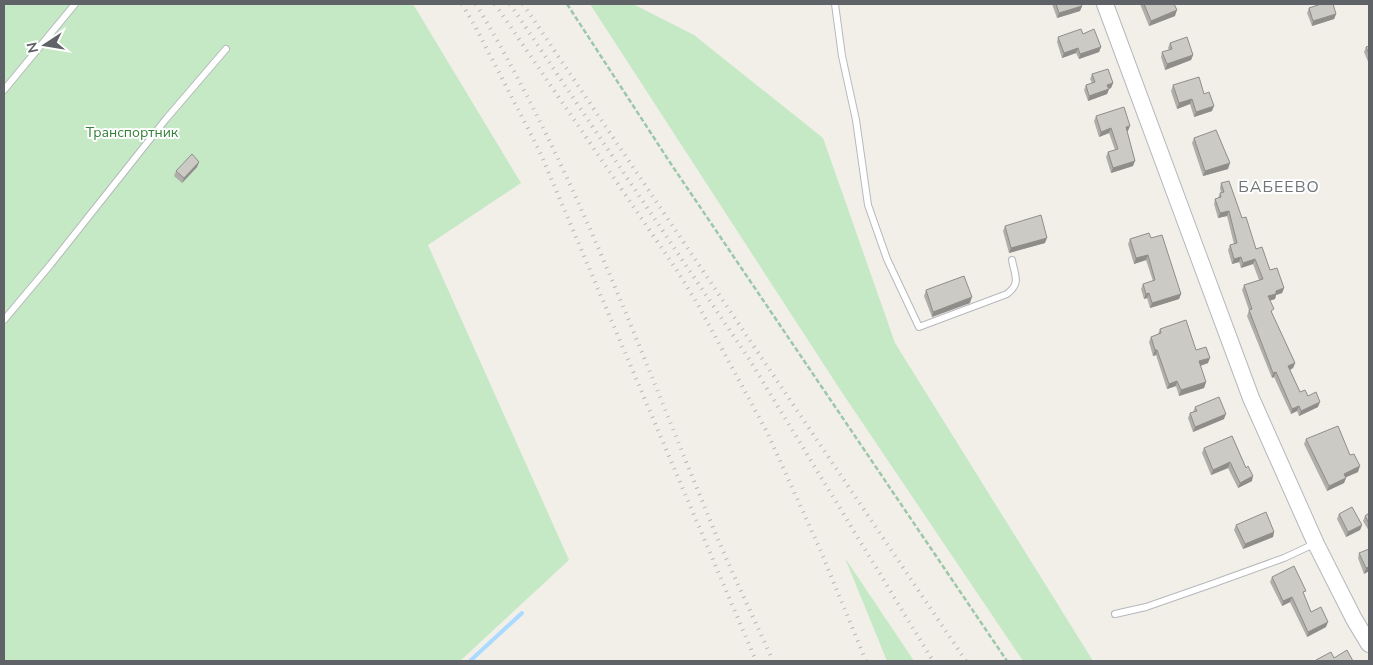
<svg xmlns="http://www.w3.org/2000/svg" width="1373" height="665" font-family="'Nunito Sans',sans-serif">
  <rect width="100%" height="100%" fill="#f1efe8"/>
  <!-- green -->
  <g fill="#c5e8c5">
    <path d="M4 4H413L521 183 428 245 569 560 460 661H4Z"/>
    <path d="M590 4H633L694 35 823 138 895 343 1093 661H1023L841 391Z"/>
    <path d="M845 558 914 661H887Z"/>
  </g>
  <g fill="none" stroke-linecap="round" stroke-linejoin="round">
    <!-- stream -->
    <path stroke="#aadaff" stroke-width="4" d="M470 661 522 613"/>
    <!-- service casing -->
    <g stroke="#b5b8bc" stroke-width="8">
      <g id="service">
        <path d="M835 4 842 56 856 120 868 205 887 259 919 327 1007 294C1021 283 1015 276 1012 260"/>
        <path d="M4 90 75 4"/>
        <path d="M4 320 51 264 166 119 226 49"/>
        <path d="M1115 614 1146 607 1212 584 1284 558 1314 544"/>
      </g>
    </g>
    <!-- tertiary casing -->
    <g stroke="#b5b8bc" stroke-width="18">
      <path id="tertiary" d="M1105 4 1251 398 1316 544 1354 619 1369 644"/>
    </g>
    <!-- path -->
    <path stroke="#9cc7a9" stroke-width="2.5" stroke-dasharray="5 2.5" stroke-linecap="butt" d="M567 4 671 164 1007 661"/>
    <!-- service -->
    <use href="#service" stroke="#fff" stroke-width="6"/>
    <!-- tertiary -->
    <use href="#tertiary" stroke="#fff" stroke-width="16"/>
    <!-- rail -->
    <g stroke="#b6b7b8" stroke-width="4" stroke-dasharray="1 6" stroke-linecap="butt">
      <path d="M462 4 476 28 539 150 756 661"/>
      <path d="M476 4C573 166 638 346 710 520 729 567 752 614 773 661"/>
      <path d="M495 4 676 269 697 303 767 432 819 547 866 661"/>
      <path d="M510 4 749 359 933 661"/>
      <path d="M523 4 966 661"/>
    </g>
  </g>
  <!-- wall -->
  <g fill="#afaea9">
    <path d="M1052 4H1081L1082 6 1080 11 1057 18Z"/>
    <path d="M1140 4H1174L1175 16 1149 26Z"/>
    <path d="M1309 8 1336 14 1334 19 1312 26 1307 13Z"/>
    <path d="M1083 34 1101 47 1099 52 1079 59 1076 53 1062 58 1057 42 1058 37Z"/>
    <path d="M1170 43 1193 55 1191 60 1165 70 1161 57 1162 52 1169 50 1168 48Z"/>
    <path d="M1369 46V64L1364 52 1366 47Z"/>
    <path d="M1092 74 1113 83 1111 88 1109 89 1107 94 1088 101 1084 90 1086 85 1092 83 1090 79Z"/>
    <path d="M1173 85 1204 94 1212 111 1194 117 1190 104 1177 109 1171 91Z"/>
    <path d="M1096 116 1128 131H1127L1133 166 1111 173 1106 157 1108 152 1115 150 1109 133 1099 137 1094 121Z"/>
    <path d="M1194 138 1228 169 1203 176 1192 143Z"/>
    <path d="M199 162 197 167 182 183 174 176 176 171Z"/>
    <path d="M1221 183 1242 218 1256 249 1270 270 1284 288 1282 293 1276 295 1275 299 1270 300 1272 314 1295 363 1293 368 1290 370 1300 392 1308 396 1318 407 1299 416 1297 411 1291 414 1274 377 1272 378 1247 316 1249 310 1242 290 1244 285 1259 280 1253 264 1241 268 1239 262 1232 264 1228 250 1230 245 1234 244 1227 216 1218 218 1214 204 1215 199 1218 198 1220 193H1221L1220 188Z"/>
    <path d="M1005 226 1045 243 1009 253 1003 231Z"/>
    <path d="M1151 238 1181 294 1179 299 1150 308 1147 298 1144 299 1141 289 1143 284 1153 281 1146 260 1134 264 1128 244 1130 239Z"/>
    <path d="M926 290 970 303 932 317 924 296Z"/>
    <path d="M1160 329 1196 350 1208 363 1200 366 1206 382 1204 388 1179 396 1176 386 1167 389 1156 355 1153 356 1149 342 1151 337 1158 334Z"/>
    <path d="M1195 407 1224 419 1193 432 1188 418 1190 413 1193 412Z"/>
    <path d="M1232 436 1252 481 1238 488 1228 468 1211 475 1202 453 1204 448Z"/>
    <path d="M1306 439 1350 455 1358 472 1346 477 1344 483 1327 491 1304 444Z"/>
    <path d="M1369 513V531L1363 521 1365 516Z"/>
    <path d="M1339 514 1362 525 1360 530 1346 537 1337 519Z"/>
    <path d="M1236 525 1274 532 1273 537 1243 549 1234 530Z"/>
    <path d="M1359 553 1369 571 1364 574 1358 558Z"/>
    <path d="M1272 577 1304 595 1311 612 1326 627 1307 637 1290 602 1282 606 1270 582Z"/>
  </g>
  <!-- shaded-wall -->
  <g fill="#8f8d8a">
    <path d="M1082 6 1080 11 1057 18 1059 13Z"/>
    <path d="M1177 10 1175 16 1149 26 1151 21Z"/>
    <path d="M1336 14 1334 19 1312 26 1313 21Z"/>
    <path d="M1101 47 1099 52 1079 59 1080 54Z"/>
    <path d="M1078 48 1076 53 1062 58 1064 53Z"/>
    <path d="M1193 55 1191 60 1165 70 1167 64Z"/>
    <path d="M1113 83 1111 88 1106 90 1107 85Z"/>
    <path d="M1109 89 1107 94 1088 101 1089 96Z"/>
    <path d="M1192 99 1190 104 1177 109 1179 103Z"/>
    <path d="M1214 106 1212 111 1194 117 1196 112Z"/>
    <path d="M1130 126 1128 131 1124 132 1126 127Z"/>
    <path d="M1111 128 1109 133 1099 137 1101 132Z"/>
    <path d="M1135 161 1133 166 1111 173 1113 168Z"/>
    <path d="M199 162 197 167 182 183 184 178Z"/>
    <path d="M1230 163 1228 169 1203 176 1205 171Z"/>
    <path d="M1229 211 1227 216 1218 218 1220 213Z"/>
    <path d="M1047 238 1045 243 1009 253 1011 248Z"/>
    <path d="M1148 255 1146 260 1134 264 1136 258Z"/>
    <path d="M1241 257 1239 262 1232 264 1234 259Z"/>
    <path d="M1255 259 1253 264 1241 268 1243 263Z"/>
    <path d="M1284 288 1282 293 1276 295 1275 299 1266 302 1268 296 1276 291Z"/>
    <path d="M1149 293 1147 298 1144 299 1146 294Z"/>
    <path d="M1181 294 1179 299 1150 308 1152 303Z"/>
    <path d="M972 297 970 303 932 317 933 312Z"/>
    <path d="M1155 350H1157L1156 355 1153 356Z"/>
    <path d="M1210 358 1208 363 1197 367 1199 361Z"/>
    <path d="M1295 363 1293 368 1286 372 1288 366Z"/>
    <path d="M1276 372 1274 377 1272 378 1273 373Z"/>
    <path d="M1177 381 1176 386 1167 389 1169 384Z"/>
    <path d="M1206 382 1204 388 1179 396 1181 390Z"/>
    <path d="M1320 402 1318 407 1299 416 1301 411Z"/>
    <path d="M1299 406 1297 411 1291 414 1292 409Z"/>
    <path d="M1226 414 1224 419 1193 432 1195 427Z"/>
    <path d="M1230 462 1228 468 1211 475 1213 470Z"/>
    <path d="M1360 466 1358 472 1342 479 1344 474Z"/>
    <path d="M1253 476 1252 481 1238 488 1240 483Z"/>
    <path d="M1346 478 1344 483 1327 491 1329 486Z"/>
    <path d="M1362 525 1360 530 1346 537 1348 532Z"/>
    <path d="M1274 532 1273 537 1243 549 1245 544Z"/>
    <path d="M1369 567V571L1364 574 1366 568Z"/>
    <path d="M1292 597 1290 602 1282 606 1283 601Z"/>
    <path d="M1328 622 1326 627 1307 637 1308 632Z"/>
  </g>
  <!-- building -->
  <g fill="#cccac5" stroke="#8f8d8a">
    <path d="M1056 4H1081L1082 6 1059 13Z"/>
    <path d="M1144 4H1174L1177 10 1151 21Z"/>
    <path d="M1321 4H1333L1336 14 1313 21 1309 8Z"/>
    <path d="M1081 29 1083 34 1094 29 1101 47 1080 54 1078 48 1064 53 1058 37Z"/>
    <path d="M1187 37 1193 55 1167 64 1162 52 1172 49 1170 43Z"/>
    <path d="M1369 46V54L1366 47Z"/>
    <path d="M1108 69 1113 83 1107 85 1109 89 1089 96 1086 85 1095 82 1092 74Z"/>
    <path d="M1199 77 1204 94 1209 92 1214 106 1196 112 1192 99 1179 103 1173 85Z"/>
    <path d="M1124 107 1130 126 1126 127 1135 161 1113 168 1108 152 1118 149 1111 128 1101 132 1096 116Z"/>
    <path d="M1216 130 1230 163 1205 171 1194 138Z"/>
    <path d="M192 154 199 162 184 178 176 171Z"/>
    <path d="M1229 181 1242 218 1246 217 1256 249 1262 247 1270 270 1277 268 1284 288 1276 291V294L1268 296 1274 309 1271 311 1295 363 1288 366 1300 392 1305 390 1308 396 1316 392 1320 402 1301 411 1299 406 1292 409 1276 372 1273 373 1249 310 1252 309 1244 285 1263 279 1255 259 1243 263 1241 257 1234 259 1230 245 1237 243 1229 211 1220 213 1215 199 1221 197 1220 193 1224 192 1221 183Z"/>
    <path d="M1041 215 1047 238 1011 248 1005 226Z"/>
    <path d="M1149 233 1151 238 1162 235 1181 294 1152 303 1149 293 1146 294 1143 284 1155 280 1148 255 1136 258 1130 239Z"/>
    <path d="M964 276 972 297 933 312 926 290Z"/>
    <path d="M1186 320 1196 350 1206 347 1210 358 1199 361 1206 382 1181 390 1177 381 1169 384 1157 350H1155L1151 337 1161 333 1160 329Z"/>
    <path d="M1219 397 1226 414 1195 427 1190 413 1197 411 1195 407Z"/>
    <path d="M1338 426 1350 455 1354 454 1360 466 1344 474 1346 478 1329 486 1306 439Z"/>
    <path d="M1232 436 1246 468 1248 466 1253 476 1240 483 1230 462 1213 470 1204 448Z"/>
    <path d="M1352 507 1362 525 1348 532 1339 514Z"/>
    <path d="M1266 512 1274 532 1245 544 1236 525Z"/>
    <path d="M1369 513V523L1365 516Z"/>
    <path d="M1369 549V567L1366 568 1359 553Z"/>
    <path d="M1294 566 1306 591 1303 592 1311 612 1321 607 1328 622 1308 632 1292 597 1283 601 1272 577Z"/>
    <path d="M1347 650 1353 661H1316V660L1331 652 1334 658Z"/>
  </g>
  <g text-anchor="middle" stroke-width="4" stroke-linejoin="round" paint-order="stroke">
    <!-- park labels -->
    <g font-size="14" fill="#348238" stroke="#fff">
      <text x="132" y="137">Транспортник</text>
    </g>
    <!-- quarter labels -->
    <g font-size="16" letter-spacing="1" fill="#70757a" stroke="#fff">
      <text x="1279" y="192">БАБЕЕВО</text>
    </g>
  </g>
  <!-- border -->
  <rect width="1373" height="665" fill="none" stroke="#5f6368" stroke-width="10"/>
  <!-- north arrow -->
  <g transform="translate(45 45) rotate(258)" stroke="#ffffff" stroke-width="4" paint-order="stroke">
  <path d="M0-4L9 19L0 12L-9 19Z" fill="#5f6368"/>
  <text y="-8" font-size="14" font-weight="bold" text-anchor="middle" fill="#5f6368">N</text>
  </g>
</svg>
